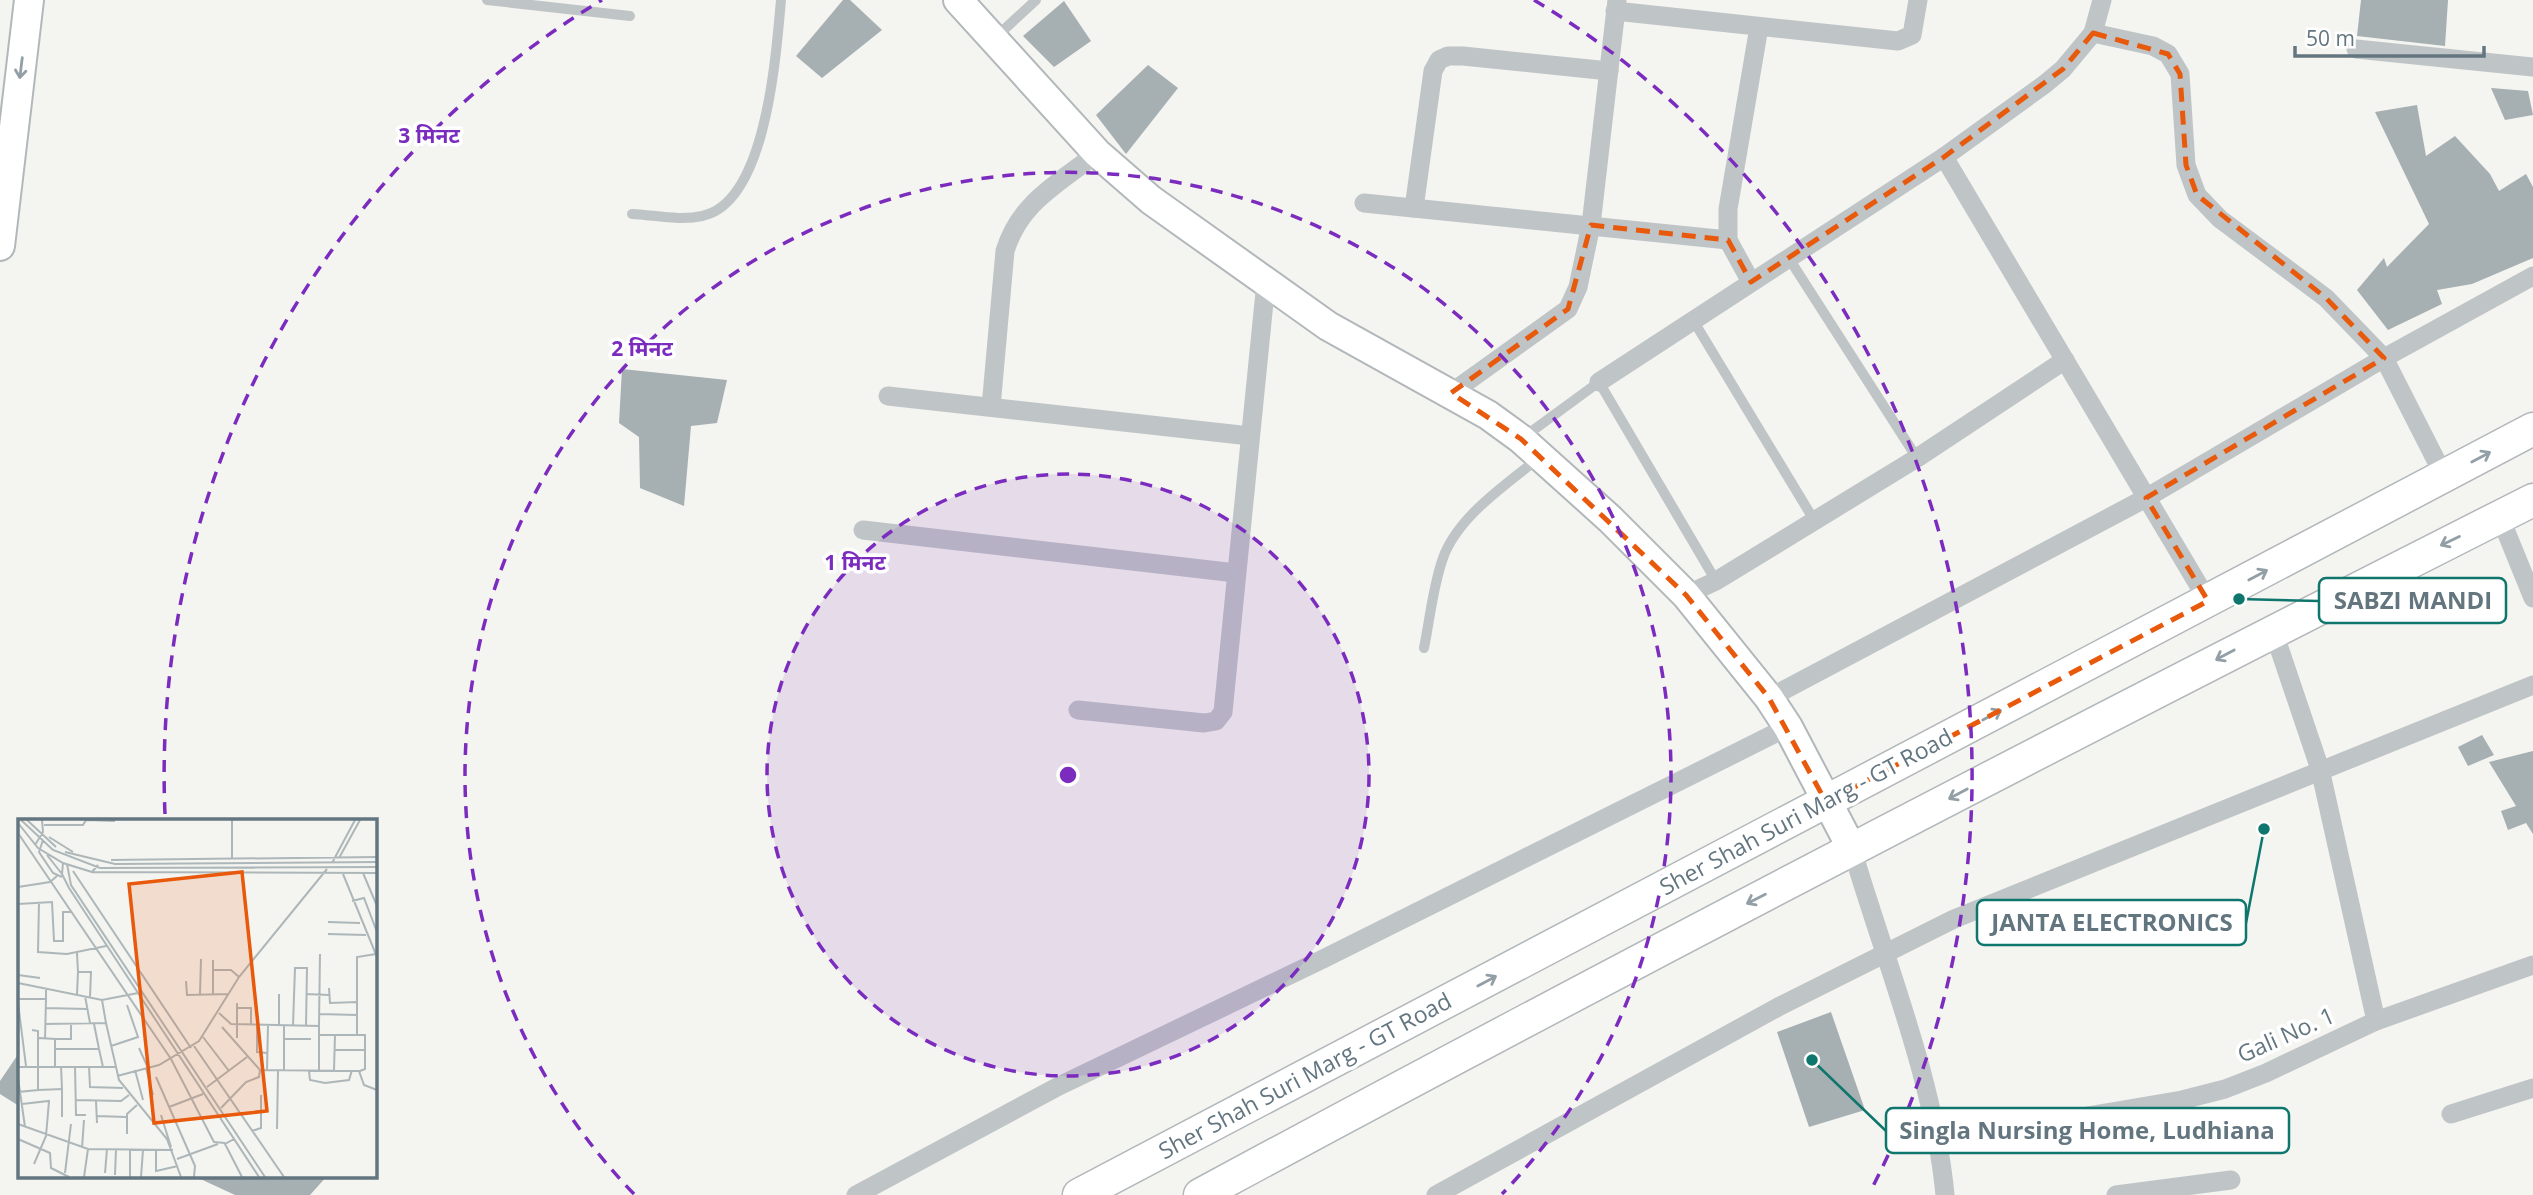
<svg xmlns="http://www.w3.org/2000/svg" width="2533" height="1195" font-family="'Open Sans','Noto Sans Devanagari',sans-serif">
  <rect width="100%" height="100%" fill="#f4f4f0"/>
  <!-- building -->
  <g fill="#a6afb2">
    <path d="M843 0H850L882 30 822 78 796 56Z"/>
    <path d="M2361 0H2448L2445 46 2357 36Z"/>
    <path d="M1064 1 1091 41 1054 67 1023 36Z"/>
    <path d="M1148 65 1178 88 1126 154 1096 115Z"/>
    <path d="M2491 88 2528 91 2533 115 2505 120Z"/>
    <path d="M2417 105 2426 156 2455 136 2490 174 2499 191 2526 174 2533 187V258L2472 284 2437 290 2442 304 2388 330 2357 290 2384 258 2387 267 2429 224 2375 112Z"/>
    <path d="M622 369 727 380 717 423 691 426 684 506 640 488 639 437 619 423Z"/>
    <path d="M2482 735 2494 755 2468 766 2458 747Z"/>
    <path d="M2533 751V834L2526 823 2508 830 2501 811 2516 806 2489 762Z"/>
    <path d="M1831 1012 1865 1110 1809 1127 1777 1032Z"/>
    <path d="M19 1053V1106L0 1094V1081Z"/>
    <path d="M194 1176H327L310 1195H235Z"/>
  </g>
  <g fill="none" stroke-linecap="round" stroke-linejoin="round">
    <!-- secondary casing -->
    <g stroke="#b1b7ba" stroke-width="32">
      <g id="secondary">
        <path d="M958 0 1097 153 1151 200 1328 326 1488 415 1521 439 1610 519 1686 595 1769 698 1788 727 1852 849"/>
        <path d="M0 246 29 0"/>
      </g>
    </g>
    <!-- primary casing -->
    <g stroke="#b2b7ba" stroke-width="35">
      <g id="primary">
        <path d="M1079 1195 2533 429"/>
        <path d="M1200 1195C1641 957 2086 726 2533 500"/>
      </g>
    </g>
    <!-- lane -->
    <g stroke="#bfc4c6" stroke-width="10">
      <path d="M487 0 630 16"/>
      <path d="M996 37 1036 0"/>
      <path d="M632 214C654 215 680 221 702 216 767 203 776 53 781 0"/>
      <path d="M1788 257 1917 458"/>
      <path d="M1693 320 1814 520"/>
      <path d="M1524 437 1599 382 1716 581"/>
      <path d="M1424 648C1430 618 1433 586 1443 558 1458 516 1507 484 1540 457"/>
    </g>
    <!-- street -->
    <g stroke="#bfc4c6" stroke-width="19">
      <path d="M1615 11 1898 41 1912 35 1918 0"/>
      <path d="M2093 33 2153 46 2168 54 2180 74 2186 165 2197 195 2220 219 2326 298 2384 358 2444 476"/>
      <path d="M2356 49 2533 67"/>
      <path d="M1944 157 2208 601"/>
      <path d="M1364 203 1728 240"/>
      <path d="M1414 208 1433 71 1439 60 1448 56H1463L1609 71"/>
      <path d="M1751 282 1728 240V209L1759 27"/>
      <path d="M1599 382 1944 157 2045 84 2063 69 2093 33 2102 0"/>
      <path d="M1451 393 1568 309 1578 287 1591 225 1617 0"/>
      <path d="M888 396 1250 436"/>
      <path d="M991 407 1005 251C1020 202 1058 184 1097 153"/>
      <path d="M2500 517 2533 598"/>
      <path d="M863 530 1236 573"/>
      <path d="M1686 595 1716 581 1917 458 2065 360"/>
      <path d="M2273 630 2320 769 2376 1021"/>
      <path d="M1769 698 2146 498 2384 358 2533 276"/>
      <path d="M1078 710 1204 723 1216 721 1223 712 1266 282"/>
      <path d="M1852 849C1885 961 1934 1079 1945 1195"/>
      <path d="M2451 1114 2533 1088"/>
      <path d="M2052 1122 2182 1100 2225 1089 2266 1073 2376 1021 2533 965"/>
      <path d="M856 1195 1059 1086 1323 959 1788 727"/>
      <path d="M1436 1195 1780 1006 1954 919 2533 685"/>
      <path d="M2116 1195 2231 1180"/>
    </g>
    <!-- secondary -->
    <use href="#secondary" stroke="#fff" stroke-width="28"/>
    <!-- primary -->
    <use href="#primary" stroke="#fff" stroke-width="32"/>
  </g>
  <!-- one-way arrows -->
  <defs><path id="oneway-shaft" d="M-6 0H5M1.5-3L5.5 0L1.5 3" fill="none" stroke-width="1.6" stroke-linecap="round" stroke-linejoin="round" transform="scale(1.75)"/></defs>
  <g stroke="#929fa6">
    <use href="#oneway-shaft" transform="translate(21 68) rotate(97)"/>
    <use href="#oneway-shaft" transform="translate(2481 457) rotate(-28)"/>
    <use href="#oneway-shaft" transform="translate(2450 541) rotate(154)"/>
    <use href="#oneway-shaft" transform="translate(2258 575) rotate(-28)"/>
    <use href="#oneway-shaft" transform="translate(2225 655) rotate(152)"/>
    <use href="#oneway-shaft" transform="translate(1992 715) rotate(-28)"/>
    <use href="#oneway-shaft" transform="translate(1958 794) rotate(152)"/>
    <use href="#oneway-shaft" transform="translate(1756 899) rotate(153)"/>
    <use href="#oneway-shaft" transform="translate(1487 981) rotate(-28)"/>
  </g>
  <!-- marked area -->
  <path fill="none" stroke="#e8590c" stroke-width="5" stroke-dasharray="14 9" stroke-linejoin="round" d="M2093 33 2168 54 2180 74 2186 165 2197 195 2326 298 2384 358 2146 498 2208 601 1826 802 1769 698 1686 595 1521 439 1451 393 1568 309 1591 225 1728 240 1751 282 1944 157 2063 69Z"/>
  <!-- distance rings -->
  <circle cx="1068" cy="775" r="301" fill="#7b2cbf" fill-opacity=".12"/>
  <g fill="none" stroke="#7b2cbf" stroke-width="3.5" stroke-dasharray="12 9">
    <circle cx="1068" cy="775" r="301"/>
    <path d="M634 1194A603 603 0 1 1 1502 1194"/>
    <path d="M165 814A904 904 0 0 1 602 0M1534 0A904 904 0 0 1 1870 1192"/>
  </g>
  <g text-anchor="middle" stroke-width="7" stroke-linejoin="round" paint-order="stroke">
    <!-- street labels -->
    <g font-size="23" fill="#637680" stroke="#fff">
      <text transform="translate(1806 812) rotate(-28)" y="8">Sher Shah Suri Marg - GT Road</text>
      <text transform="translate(2286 1035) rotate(-24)" y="8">Gali No. 1</text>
      <text transform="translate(1305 1076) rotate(-28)" y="8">Sher Shah Suri Marg - GT Road</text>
    </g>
  </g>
  <!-- overview -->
  <g transform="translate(18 819)">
    <rect width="359" height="359" fill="#f4f4f0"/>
    <path fill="none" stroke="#adb7b9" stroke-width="2" d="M3 1 35 31 82 49 359 48M9 1 38 28M68 1 97 2M0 4 20 29 45 44 74 53 80 46M26 6H65L68 1M0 14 153 240 196 323 207 324M31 18 55 33M25 21 21 33 35 54 44 58M17 26 25 13 24 1M47 33 97 45 359 43M29 36 44 55M321 39 342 1M214 40V1M93 41 359 38M45 44 44 55 51 69 241 358M314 44 337 1M49 45 53 66 247 358M55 52 173 229M74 53 359 54M345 54 359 87M325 55 359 138M0 68 32 63 39 57M334 82 346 79 359 113M21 83 20 133 49 135 88 127M0 85 34 83 36 122H45V93H53M310 103 342 104M310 115 348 116M59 134 60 153H73L72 178M195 151H213L221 158M0 156 22 159M168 162 169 176 210 175M0 164 84 181 120 174M311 169 312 184 339 183V216M59 175 60 153M182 175 183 140M195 175V141M288 175 311 176M67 177 72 204M0 180H28V169M339 183V138L358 135M0 184 8 247M219 184V219M28 189 69 190M219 189H233V206M201 194 213 205 301 207V251M301 195 339 196M88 204 101 261 149 320 163 358M27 205 88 204 84 181M76 205 81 230M239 206V233L249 234M261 206V175M275 206 277 149H289L288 207M301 206 302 135M204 208 242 251 341 252 346 266 359 271M301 216H347V250L342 252M185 218 211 252M21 219 37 220V247M27 220 28 180M37 220H53V205M266 220H293M93 227 120 218 109 186M176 227 266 358M121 229 130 249M37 230H81L85 248M316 231H347M43 247 44 270M57 247 58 296H68M71 247 72 268 105 269M0 248H97M128 249 135 276M117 251 125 281M316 251 317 216M249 252 250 206M266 252V206M291 252 292 261 307 264 331 261 334 251M99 257 141 246 181 222 221 158 309 50M138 258 177 347 176 358M0 259 7 308M189 268 229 238M20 271 44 270V298M0 273 20 271V212L14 211M57 281 103 282 111 276M78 282 79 304M4 285 31 282 28 317 16 345M151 288 185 275M203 289 228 263 241 258 242 251M143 296 153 328M79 297 108 298M0 305 70 330 155 331M259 310 260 252M234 312 243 309V276M109 315V295L119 286M0 320 32 334 33 349 51 358M216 320 207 325 224 358M64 329 66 301M112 330V358M138 330V352L160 347M159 340 200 325M47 354 53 305M87 354 89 330M97 356 98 330M66 358 70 330M123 358 125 331"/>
    <path fill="#e8590c" fill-opacity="0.15" stroke="#e8590c" stroke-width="3.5" d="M224 53 249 292 136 304 111 65Z"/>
    <rect width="359" height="359" fill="none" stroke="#637680" stroke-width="3.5"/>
  </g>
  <circle cx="1068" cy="775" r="10" fill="#7b2cbf" stroke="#fff" stroke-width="3.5"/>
  <g font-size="21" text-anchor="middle" font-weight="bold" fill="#7b2cbf" stroke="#fff" stroke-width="7" stroke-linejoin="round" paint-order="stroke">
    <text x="429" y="143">3 मिनट</text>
    <text x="642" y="356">2 मिनट</text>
    <text x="855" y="570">1 मिनट</text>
  </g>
  <!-- callouts -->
  <path fill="none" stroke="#0f766e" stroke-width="2.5" d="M2239 599L2319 601M2264 829L2246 923M1812 1060L1886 1131"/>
  <g fill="#0f766e" stroke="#fff" stroke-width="2.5">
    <circle cx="2239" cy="599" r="7"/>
    <circle cx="2264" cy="829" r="7"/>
    <circle cx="1812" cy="1060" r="7"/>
  </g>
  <g fill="#fff" stroke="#0f766e" stroke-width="2.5">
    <rect x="2319" y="578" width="187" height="45" rx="7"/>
    <rect x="1977" y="900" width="269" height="45" rx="7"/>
    <rect x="1886" y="1108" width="403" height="45" rx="7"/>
  </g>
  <g font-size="24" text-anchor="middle" font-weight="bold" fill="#637680">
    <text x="2413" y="609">SABZI MANDI</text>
    <text x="2112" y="931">JANTA ELECTRONICS</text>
    <text x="2087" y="1139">Singla Nursing Home, Ludhiana</text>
  </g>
  <!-- scale -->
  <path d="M2295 46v10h189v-10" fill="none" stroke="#637680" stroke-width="3.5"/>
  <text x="2306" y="46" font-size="21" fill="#637680" stroke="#ffffff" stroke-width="5" paint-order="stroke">50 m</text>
</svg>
